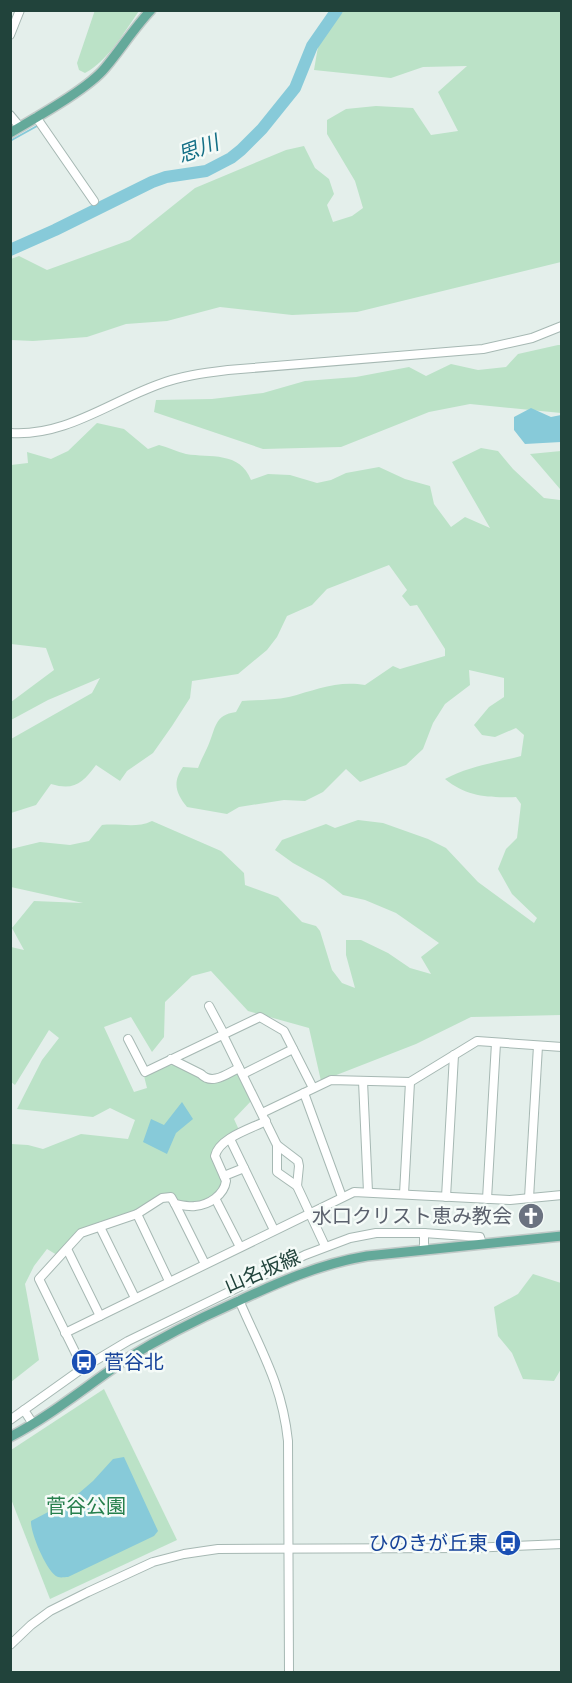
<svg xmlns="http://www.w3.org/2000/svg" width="572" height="1683" font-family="Lato,'Noto Sans JP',sans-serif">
  <rect width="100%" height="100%" fill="#e4efeb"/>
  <!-- green -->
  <g fill="#bbe2c7">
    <path d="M95 10 139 11C124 32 109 60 85 73L79 70 77 63Z"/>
    <path d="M331 10 561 11V262L357 312 292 315 220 307 167 321 126 324 87 337 33 341 11 340V259L19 256 47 270 130 240 195 188 286 150 304 146 315 168 329 179 334 194 327 205 333 222 352 216 363 208 355 181 327 134V120L346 109 376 106 413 108 431 135 458 131 438 92 467 66 423 67 391 78 314 70 322 23Z"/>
    <path d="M558 345H561V413L470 404 429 412 341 447 263 449 154 412 156 400 212 399 263 393 305 381 356 377 409 367 426 376 451 364 478 370 506 367 518 354Z"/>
    <path d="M97 423 124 429 148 449 159 445C168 447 177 452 186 454 210 458 240 451 251 480L268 474 290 475 317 483 331 480 346 473 379 467 405 479 430 486 434 504 451 527 465 517 490 528 452 462 481 448 498 451 513 469 544 498 560 500V489L530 454 561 451V1015L471 1017 416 1044 321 1081 309 1028 248 1011 211 971 192 976 165 1002 164 1037 152 1052 131 1017 104 1027 134 1092 147 1088 144 1076C176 1060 176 1061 204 1081L234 1073H239L252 1100 234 1119 239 1130 213 1151 223 1180C222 1197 193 1209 179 1201 176 1200 174 1197 171 1195L138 1210 81 1230 57 1255 47 1249 34 1266 25 1284 39 1360 11 1382V1144L28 1145 43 1149 81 1134 128 1139 135 1120 110 1108 93 1117 17 1109 42 1060 59 1038 49 1030 15 1085 11 1082V947L24 950 12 928 34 901 83 903 11 887V849L40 842 70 845 89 841 102 825C121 823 135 829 152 821L221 851 244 873 245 885 278 897 302 922 316 926 320 931 332 970 342 983 355 988 346 955V940H361L388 953 410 968 431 974 421 957 439 943 396 913 365 900 343 895 324 880 293 863 275 850 282 840 326 824 335 828 358 820 383 823 428 839 446 848 478 882 534 923 537 918 512 894 498 869 506 849 517 838 521 804 516 797C489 798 467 797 445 779 469 766 495 763 521 756L524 735 516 728 495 737 482 735 474 725 489 707 504 697V678L469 670 470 685 445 704 433 723 423 749 406 765 360 782 346 769 323 792 305 801 284 800 239 807 227 814 187 807C176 793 172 783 183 767L198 768C201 760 205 753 208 746 216 728 214 715 236 712L242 701C257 700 274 700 289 697 315 690 338 680 365 685L393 666 400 669 445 656V649L417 605 410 606 402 596 407 590 389 565 327 589 312 605 287 616 277 637 267 650 238 674 192 681 190 698 172 726 153 753 127 771 120 781 96 765C83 783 74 791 51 784L36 805 11 813V739L92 693 100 678 48 700 11 720V702L54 670 46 648 11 644V465L28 463 27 452 51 459 68 451Z"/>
    <path d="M533 1274 561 1283V1369L554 1381 523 1379 512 1353 498 1336 494 1307 518 1294Z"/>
    <path d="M104 1389 177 1540 50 1599 11 1499V1450Z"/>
  </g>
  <!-- water -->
  <g fill="#87cad9">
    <path d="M531 408 551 417 561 415V442L525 444 514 430V417Z"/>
    <path d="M182 1102 193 1119 176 1133 167 1154 143 1142 151 1119 164 1125Z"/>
    <path d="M124 1457 158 1531 154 1536 68 1577C65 1577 61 1578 58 1577 47 1573 30 1532 31 1521L71 1500 93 1481 113 1459Z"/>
  </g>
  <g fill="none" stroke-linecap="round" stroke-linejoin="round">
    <!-- stream -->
    <path stroke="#87cad9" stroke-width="2" d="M10 141 37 126"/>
    <!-- river -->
    <path stroke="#87cad9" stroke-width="12" d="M10 250 55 230 152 182 166 177 206 171 231 158 241 150 262 129 295 88 312 46 337 10"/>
    <!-- minor casing -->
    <g stroke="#a6b8b3" stroke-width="10">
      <g id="minor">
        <path d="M10 35 20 10"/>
        <path d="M10 115 20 127"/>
        <path d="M36 117 94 201"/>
        <path d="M10 433C64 437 108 403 157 385 180 376 204 373 228 370L483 349 532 338 562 326"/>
        <path d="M209 1006 224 1034"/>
        <path d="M223 1035 277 1145 298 1161 299 1166 297 1186 325 1246"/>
        <path d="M128 1039 145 1072 260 1017 284 1031 313 1088"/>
        <path d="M171 1059 201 1074C212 1086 228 1073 239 1068"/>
        <path d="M243 1074 293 1049"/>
        <path d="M363 1081 368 1192"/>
        <path d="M304 1093 342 1197"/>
        <path d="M262 1113 331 1080 410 1082 477 1041 562 1047"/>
        <path d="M230 1139 274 1230"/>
        <path d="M277 1145V1172L297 1186"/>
        <path d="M224 1176 244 1168"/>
        <path d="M404 1194 410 1082"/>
        <path d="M446 1197 454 1055"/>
        <path d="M529 1198 538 1046"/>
        <path d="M487 1199 496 1043"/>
        <path d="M216 1200 240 1247"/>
        <path d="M175 1204 205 1264"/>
        <path d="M137 1214 169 1281"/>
        <path d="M100 1227 135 1298"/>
        <path d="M424 1233 480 1237 482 1244"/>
        <path d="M67 1249 100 1316"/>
        <path d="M239 1300C261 1351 282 1384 288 1441L289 1672"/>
        <path d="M65 1333 354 1192 510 1200 562 1195"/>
        <path d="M83 1368 39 1279 81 1233 137 1214 162 1198 171 1197 175 1204C181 1205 189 1207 195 1206 209 1205 224 1195 226 1181L215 1156C219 1138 250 1129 266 1121"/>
        <path d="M10 1420 24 1410"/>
        <path d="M33 1424 24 1410 83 1368 128 1341 305 1255 350 1238 376 1233H424V1250"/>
        <path d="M10 1645 31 1625 50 1611 88 1592 153 1562 184 1554 218 1549 470 1548 562 1544"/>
      </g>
    </g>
    <!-- major casing -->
    <g stroke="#c1cac8" stroke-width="12">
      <g id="major">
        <path d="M10 133C35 118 88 89 105 68 121 49 134 28 151 10"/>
        <path d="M10 1437C52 1415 89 1384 128 1358 162 1337 198 1319 234 1303 277 1283 319 1264 367 1256L562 1236"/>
      </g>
    </g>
    <!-- minor -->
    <use href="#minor" stroke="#fff" stroke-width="8"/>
    <!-- major -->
    <use href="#major" stroke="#64a99a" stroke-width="9"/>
  </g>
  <!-- icons -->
  <defs>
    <g id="church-disc" transform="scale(1.35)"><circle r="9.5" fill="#6b7280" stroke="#f5fbf8"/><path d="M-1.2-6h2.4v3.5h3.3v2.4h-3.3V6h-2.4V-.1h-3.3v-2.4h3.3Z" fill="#fff"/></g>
    <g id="bus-disc" transform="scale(1.35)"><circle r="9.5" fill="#1a4fb4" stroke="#f5fbf8"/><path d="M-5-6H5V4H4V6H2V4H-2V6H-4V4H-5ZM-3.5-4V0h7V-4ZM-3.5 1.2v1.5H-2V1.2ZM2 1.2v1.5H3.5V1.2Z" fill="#fff"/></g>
  </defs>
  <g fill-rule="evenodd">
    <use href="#church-disc" x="531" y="1216"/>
    <use href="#bus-disc" x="84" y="1362"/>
    <use href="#bus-disc" x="508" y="1543"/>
  </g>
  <g text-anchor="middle" stroke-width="5" stroke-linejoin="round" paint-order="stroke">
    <!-- worship labels -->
    <g font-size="20" fill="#5b616d" stroke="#f5fbf8" text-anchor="end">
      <text x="512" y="1223">水口クリスト恵み教会</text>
    </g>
    <!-- street labels -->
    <g font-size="20" fill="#21433b" stroke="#f5fbf8">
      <text transform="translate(262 1271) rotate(-23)" y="7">山名坂線</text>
    </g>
    <!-- transit labels -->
    <g font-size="20" fill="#164399" stroke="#f5fbf8" text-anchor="start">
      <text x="104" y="1369">菅谷北</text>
      <text x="488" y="1550" text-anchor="end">ひのきが丘東</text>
    </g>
    <!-- park labels -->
    <g font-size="20" fill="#267f4c" stroke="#f5fbf8">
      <text x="86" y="1513">菅谷公園</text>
    </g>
    <!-- water labels -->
    <g font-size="21" font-style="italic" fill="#146f86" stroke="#f5fbf8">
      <text transform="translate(198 149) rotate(-20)" y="7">思川</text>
    </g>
  </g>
  <!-- border -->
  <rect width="572" height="1683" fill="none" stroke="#21433b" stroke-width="24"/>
</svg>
